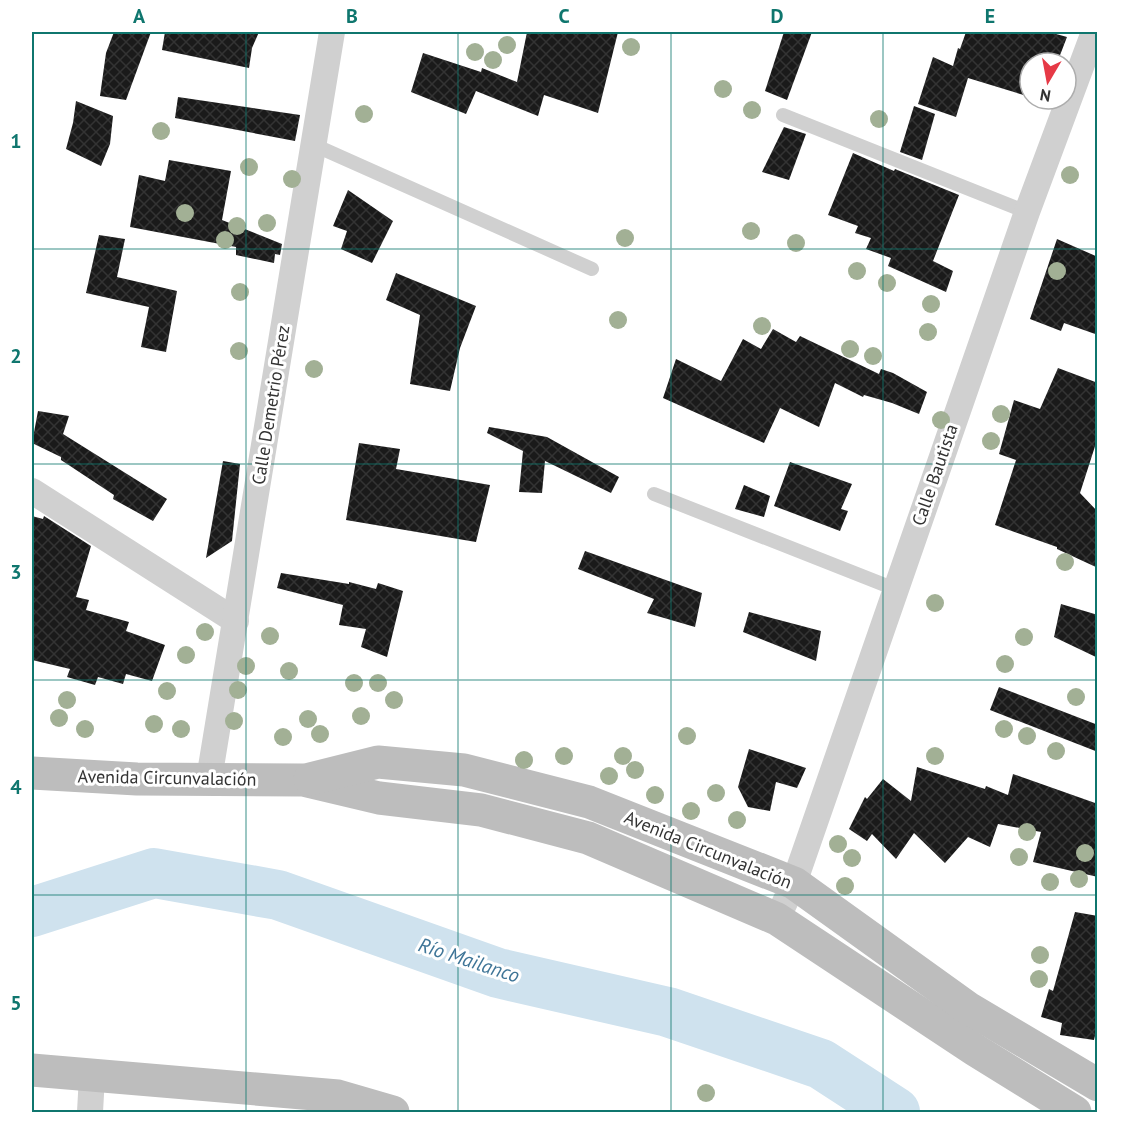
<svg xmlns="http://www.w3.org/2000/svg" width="1129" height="1144" font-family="'PT Sans',sans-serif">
  <defs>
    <pattern id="building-cross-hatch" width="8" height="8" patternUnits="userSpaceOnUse" patternTransform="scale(1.5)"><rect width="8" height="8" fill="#1a1a1a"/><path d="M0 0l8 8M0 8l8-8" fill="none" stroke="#333"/></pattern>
  </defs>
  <rect width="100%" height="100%" fill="#fff"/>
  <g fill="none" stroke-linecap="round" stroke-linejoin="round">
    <!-- river -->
    <path stroke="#cfe2ee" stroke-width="50" d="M32 912 154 873 278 895 498 973 668 1012 821 1064 895 1112"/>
  </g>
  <!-- building -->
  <g fill="url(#building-cross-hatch)">
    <path d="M114 32H151L126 100 100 96 106 53Z"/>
    <path d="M165 32H259L252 48 249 68 162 50Z"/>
    <path d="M527 32H618L598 113 544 95 538 116 476 91 466 114 411 92 423 53 481 72 482 68 517 82Z"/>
    <path d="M784 32H812L787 100 765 91Z"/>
    <path d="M966 32H1049L1067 37 1057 63H1030V97L968 78 956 117 918 104 933 57 953 66 958 48 960 49Z"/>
    <path d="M178 97 300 115 295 141 175 118Z"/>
    <path d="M76 101 113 116 110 144 101 166 66 149 73 123Z"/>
    <path d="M914 106 935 114 922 160 900 152Z"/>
    <path d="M784 127 806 134 789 180 762 172Z"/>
    <path d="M853 153 894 171 895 169 959 195 933 261 953 271 946 292 888 266 891 258 866 249 871 238 855 233 858 226 828 215Z"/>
    <path d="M169 160 231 171 222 220 282 244 280 255 275 254 274 263 236 255V247L130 227 139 175 165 181Z"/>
    <path d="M348 190 393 221 372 263 341 249 347 231 333 226Z"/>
    <path d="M99 235 125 239 117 277 177 291 166 352 141 347 149 307 86 293Z"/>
    <path d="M1057 239 1098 257V335L1064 323 1061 331 1030 319Z"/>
    <path d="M396 273 476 306 460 348 450 391 410 384 420 315 386 300Z"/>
    <path d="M773 329 796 342 800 336 879 374 881 369 893 373 927 392 919 414 892 403 864 395 863 397 835 383 819 427 780 408 764 443 663 398 676 359 721 381 743 339 761 349Z"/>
    <path d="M1058 368 1098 383V437L1080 493 1098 512V568L1057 549V547L995 525 1016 460 999 454 1014 400 1040 409Z"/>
    <path d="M38 411 69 416 63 434 167 499 153 521 113 499 114 495 61 460V457L32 443Z"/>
    <path d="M489 427 547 437 619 477 611 493 545 461 542 493 519 492 523 451 487 433Z"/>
    <path d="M359 443 400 449 396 469 490 485 476 542 346 520Z"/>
    <path d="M223 461 240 464 232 541 206 558Z"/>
    <path d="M790 462 852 484 841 509 848 511 840 531 774 506Z"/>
    <path d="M744 485 770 496 764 517 735 509Z"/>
    <path d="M32 516 43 519 44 516 91 546 76 597 89 600 86 610 129 622 126 631 165 645 152 681 126 674 123 684 98 677 95 685 67 677 70 669 32 660Z"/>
    <path d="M585 551 702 593 695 627 647 613 654 599 578 569Z"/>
    <path d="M281 573 349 584V582L376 589 378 583 403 591 387 657 361 647 366 629 339 625 343 605 277 588Z"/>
    <path d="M1061 604 1098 615V658L1054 637Z"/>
    <path d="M749 612 821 631 816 661 743 632Z"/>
    <path d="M999 687 1098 725V752L990 710Z"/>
    <path d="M749 749 806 768 797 788 776 782 770 811 748 807 738 787Z"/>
    <path d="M917 767 985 789 986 786 1008 795 1013 774 1098 804V877L1033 862 1041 832 998 824 990 847 968 837 945 863 914 833 896 859 872 834 867 841 849 829 865 797 867 799 883 779 911 801Z"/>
    <path d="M1075 912 1098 916V1023L1094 1040 1060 1035 1062 1023 1041 1017 1049 989 1053 991Z"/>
  </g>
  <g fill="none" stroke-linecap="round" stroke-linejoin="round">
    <!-- lane -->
    <g stroke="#d0d0d0" stroke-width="14">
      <path d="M783 115 1027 212"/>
      <path d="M314 145 592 269"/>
      <path d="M654 494 895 589"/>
    </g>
    <!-- street -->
    <g stroke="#d0d0d0" stroke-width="26">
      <path d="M32 491 236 621"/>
      <path d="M209 779 332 32"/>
      <path d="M777 919 794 883 1027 212 1094 32"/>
      <path d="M90 1112 92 1076"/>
    </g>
    <!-- secondary -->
    <g stroke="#bdbdbd" stroke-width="33">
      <path d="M32 773 137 779 303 780 379 798 481 810 588 838 777 919 975 1050 1075 1112"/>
      <path d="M310 779 378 762 464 770 589 802 794 883 968 1008 1098 1085"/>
      <path d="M32 1070 338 1096 393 1112"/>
    </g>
  </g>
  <!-- trees -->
  <g fill="#a2b095">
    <circle cx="507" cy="45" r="9"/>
    <circle cx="631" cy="47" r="9"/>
    <circle cx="475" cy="52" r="9"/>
    <circle cx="493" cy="60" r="9"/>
    <circle cx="723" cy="89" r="9"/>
    <circle cx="752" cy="110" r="9"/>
    <circle cx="364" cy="114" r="9"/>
    <circle cx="879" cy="119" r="9"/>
    <circle cx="161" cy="131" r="9"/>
    <circle cx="249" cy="167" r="9"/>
    <circle cx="1070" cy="175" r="9"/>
    <circle cx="292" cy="179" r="9"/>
    <circle cx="185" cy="213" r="9"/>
    <circle cx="267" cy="223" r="9"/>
    <circle cx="237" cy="226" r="9"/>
    <circle cx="751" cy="231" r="9"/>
    <circle cx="625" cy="238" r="9"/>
    <circle cx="225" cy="240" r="9"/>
    <circle cx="796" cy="243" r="9"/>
    <circle cx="857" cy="271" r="9"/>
    <circle cx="1057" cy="271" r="9"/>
    <circle cx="887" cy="283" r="9"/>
    <circle cx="240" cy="292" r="9"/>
    <circle cx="931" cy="304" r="9"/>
    <circle cx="618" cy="320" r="9"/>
    <circle cx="762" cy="326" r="9"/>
    <circle cx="928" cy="332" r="9"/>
    <circle cx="850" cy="349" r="9"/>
    <circle cx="239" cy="351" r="9"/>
    <circle cx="873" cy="356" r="9"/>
    <circle cx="314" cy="369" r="9"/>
    <circle cx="1001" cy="414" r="9"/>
    <circle cx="941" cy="420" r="9"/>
    <circle cx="991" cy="441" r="9"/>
    <circle cx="1065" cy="562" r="9"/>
    <circle cx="935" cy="603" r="9"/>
    <circle cx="205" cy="632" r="9"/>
    <circle cx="270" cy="636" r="9"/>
    <circle cx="1024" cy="637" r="9"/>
    <circle cx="186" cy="655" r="9"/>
    <circle cx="1005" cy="664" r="9"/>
    <circle cx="246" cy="666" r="9"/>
    <circle cx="289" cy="671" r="9"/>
    <circle cx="354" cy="683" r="9"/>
    <circle cx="378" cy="683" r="9"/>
    <circle cx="238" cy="690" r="9"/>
    <circle cx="167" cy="691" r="9"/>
    <circle cx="1076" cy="697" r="9"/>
    <circle cx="67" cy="700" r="9"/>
    <circle cx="394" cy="700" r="9"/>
    <circle cx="361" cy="716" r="9"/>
    <circle cx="59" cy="718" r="9"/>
    <circle cx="308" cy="719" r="9"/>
    <circle cx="234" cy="721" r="9"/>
    <circle cx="154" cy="724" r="9"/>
    <circle cx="85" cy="729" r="9"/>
    <circle cx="181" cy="729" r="9"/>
    <circle cx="1004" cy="729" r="9"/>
    <circle cx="320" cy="734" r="9"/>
    <circle cx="687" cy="736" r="9"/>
    <circle cx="1027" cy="736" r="9"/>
    <circle cx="283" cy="737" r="9"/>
    <circle cx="1056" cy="751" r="9"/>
    <circle cx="564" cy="756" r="9"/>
    <circle cx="623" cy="756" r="9"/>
    <circle cx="935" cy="756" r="9"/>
    <circle cx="524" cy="760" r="9"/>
    <circle cx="635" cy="770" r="9"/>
    <circle cx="609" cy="776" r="9"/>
    <circle cx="716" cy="793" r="9"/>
    <circle cx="655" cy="795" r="9"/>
    <circle cx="691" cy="811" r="9"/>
    <circle cx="737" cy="820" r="9"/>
    <circle cx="1027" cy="832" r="9"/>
    <circle cx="838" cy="844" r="9"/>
    <circle cx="1085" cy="853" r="9"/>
    <circle cx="1019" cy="857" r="9"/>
    <circle cx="852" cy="858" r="9"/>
    <circle cx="1079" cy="879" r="9"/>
    <circle cx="1050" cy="882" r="9"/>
    <circle cx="845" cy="886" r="9"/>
    <circle cx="1040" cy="955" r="9"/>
    <circle cx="1039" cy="979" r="9"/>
    <circle cx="706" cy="1093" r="9"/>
  </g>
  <!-- grid -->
  <path fill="none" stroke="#0f766e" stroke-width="1.5" stroke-opacity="0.55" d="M246 32V1112M458 32V1112M671 32V1112M883 32V1112M32 249H1098M32 464H1098M32 680H1098M32 895H1098"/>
  <g text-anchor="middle" stroke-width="6" stroke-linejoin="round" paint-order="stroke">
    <!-- street labels -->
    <g font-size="18" fill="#333" stroke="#fff">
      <text transform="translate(271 405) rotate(-81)" y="6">Calle Demetrio Pérez</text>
      <text transform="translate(935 475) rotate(-71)" y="6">Calle Bautista</text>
      <text transform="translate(167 778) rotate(1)" y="6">Avenida Circunvalación</text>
      <text transform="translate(708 850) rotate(22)" y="6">Avenida Circunvalación</text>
    </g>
    <!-- water labels -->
    <g font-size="20" font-style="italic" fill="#3f7597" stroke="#fff">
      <text transform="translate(469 960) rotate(18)" y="7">Río Mailanco</text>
    </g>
  </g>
  <!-- border -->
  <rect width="1129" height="1144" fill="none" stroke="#ffffff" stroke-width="66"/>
  <!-- north arrow -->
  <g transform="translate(1048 81) rotate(190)"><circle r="28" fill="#ffffff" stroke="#adadad" stroke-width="1.5"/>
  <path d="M0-4.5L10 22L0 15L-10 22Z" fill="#e63946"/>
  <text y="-9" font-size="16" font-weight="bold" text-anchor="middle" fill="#333333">N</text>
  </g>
  <rect x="33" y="33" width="1063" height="1078" fill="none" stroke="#0f766e" stroke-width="2"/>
  <g font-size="20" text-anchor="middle" font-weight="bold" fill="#0f766e">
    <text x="139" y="23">A</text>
    <text x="352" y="23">B</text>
    <text x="564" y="23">C</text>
    <text x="777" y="23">D</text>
    <text x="990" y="23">E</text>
    <text x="16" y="148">1</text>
    <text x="16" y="363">2</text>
    <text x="16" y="579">3</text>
    <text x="16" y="794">4</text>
    <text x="16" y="1010">5</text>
  </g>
</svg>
